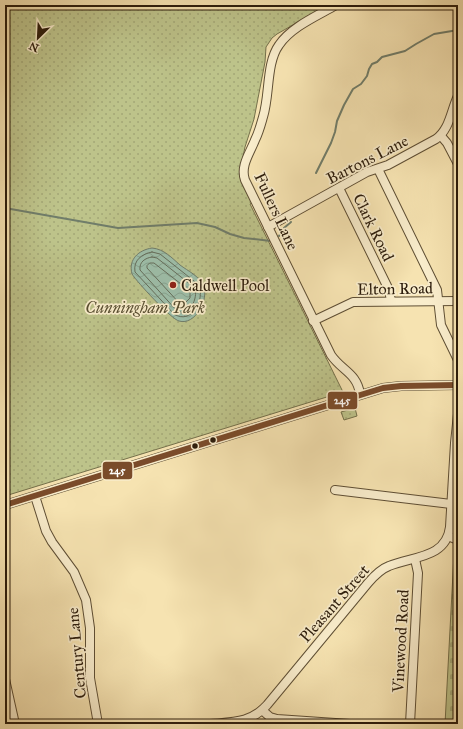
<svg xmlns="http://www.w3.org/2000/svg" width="463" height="729" font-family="'IM FELL Great Primer',serif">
  <defs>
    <pattern id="cemetery-stones" width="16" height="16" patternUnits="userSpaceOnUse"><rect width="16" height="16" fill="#bdc38a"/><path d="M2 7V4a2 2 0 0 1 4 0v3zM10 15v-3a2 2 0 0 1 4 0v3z" fill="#a3a776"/></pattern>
    <pattern id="park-dots" width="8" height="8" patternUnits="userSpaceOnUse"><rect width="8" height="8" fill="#bdc38a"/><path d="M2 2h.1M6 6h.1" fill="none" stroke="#a3a776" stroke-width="1.8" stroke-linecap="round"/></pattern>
    <pattern id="water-waves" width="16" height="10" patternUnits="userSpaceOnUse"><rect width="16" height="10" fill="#9dbea9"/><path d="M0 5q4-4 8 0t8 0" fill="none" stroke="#87a390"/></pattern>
  </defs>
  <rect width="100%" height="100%" fill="#f6e3b1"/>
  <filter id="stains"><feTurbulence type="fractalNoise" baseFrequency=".005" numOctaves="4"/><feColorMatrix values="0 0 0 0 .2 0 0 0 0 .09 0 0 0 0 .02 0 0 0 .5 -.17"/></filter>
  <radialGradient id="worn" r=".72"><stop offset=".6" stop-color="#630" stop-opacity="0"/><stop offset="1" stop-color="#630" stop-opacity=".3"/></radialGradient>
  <!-- cemetery -->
  <path fill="url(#cemetery-stones)" stroke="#74704a" d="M454 554 458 555V724H445Z"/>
  <!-- park -->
  <g fill="url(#park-dots)" stroke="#74704a">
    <path d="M5 5H328L277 34 272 38 266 47 265 62 254 119 245 147 240 171 253 202 250 204 343 392 5 496Z"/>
    <path d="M355 408 357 416 344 420 341 412Z"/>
  </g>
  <!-- water -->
  <path fill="url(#water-waves)" stroke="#707d6a" d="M152 248C164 249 172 258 180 265 188 271 199 276 203 285 210 299 195 326 179 321 171 319 137 282 132 274 128 259 139 250 152 248Z"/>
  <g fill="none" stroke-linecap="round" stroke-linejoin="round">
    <!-- shore -->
    <g stroke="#646d5a" stroke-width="1">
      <path d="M152 252 160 254 199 285C205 301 191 325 174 314L135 272C133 260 142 254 152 252Z"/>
      <path d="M152 257 157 258 195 288C198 298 190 317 177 311L140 270C139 262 145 258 152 257Z"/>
      <path d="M150 263H154L190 291V298L183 305H181L147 268V266Z"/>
    </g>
    <!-- stream -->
    <g stroke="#707d6a" stroke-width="2">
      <path d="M316 173 331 143 335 132 337 121 344 105 353 89 361 84 367 76 369 69 372 64 377 62 382 57 405 51 416 44 434 34 458 30"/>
      <path d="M5 208 118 228 197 223 215 227 230 234 244 238 271 241"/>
      <path d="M279 236 284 228 291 222"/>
    </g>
    <!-- minor casing -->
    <g stroke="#5e4e34" stroke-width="10">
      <g id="minor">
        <path d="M336 5C317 16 291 27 279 45 266 63 270 95 263 117 261 124 259 132 255 140 250 153 240 166 245 180L331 355C342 371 357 373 360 394"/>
        <path d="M441 136 447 143 458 164"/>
        <path d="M378 169 437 290 441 325 458 360"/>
        <path d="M339 188 389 290 391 301"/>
        <path d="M268 227 367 172 388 165 436 139C450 129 451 110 458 96"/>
        <path d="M313 321 353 302 458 301"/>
        <path d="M335 490 451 504"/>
        <path d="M35 496 46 531 52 542 74 572 86 600 90 628V678L98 724"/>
        <path d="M5 505 383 388 401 386 458 385"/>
        <path d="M448 536 458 540"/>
        <path d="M5 679 15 724"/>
        <path d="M262 710 270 717 277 719 350 724"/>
        <path d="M210 724C233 722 251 723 267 705L368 583C374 576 381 569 389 566 412 556 446 559 450 527L455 443 458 414"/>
        <path d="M410 724 418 573 415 559"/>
      </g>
    </g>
    <!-- minor -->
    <use href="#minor" stroke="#f9edcc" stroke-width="8"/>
    <!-- bus-1 casing -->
    <g stroke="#f9edcc" stroke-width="9">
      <path id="bus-1" d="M5 505 383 388 401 386 458 385"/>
    </g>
    <!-- bus-1 -->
    <use href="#bus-1" stroke="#7a4b2a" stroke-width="6"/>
  </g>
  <!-- markers -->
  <circle fill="#8f2418" stroke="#f9edcc" stroke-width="1.5" cx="173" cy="285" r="4"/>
  <g fill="#2c1c0b" stroke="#f9edcc" stroke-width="1.5">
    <circle cx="213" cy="440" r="3.5"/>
    <circle cx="195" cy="446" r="3.5"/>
  </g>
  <g text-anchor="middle" stroke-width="3.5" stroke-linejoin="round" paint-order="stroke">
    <!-- street labels -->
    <g font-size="16" fill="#2c1c0b" stroke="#f9edcc">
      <text transform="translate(367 159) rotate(-27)" y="6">Bartons Lane</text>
      <text transform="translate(277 211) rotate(65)" y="6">Fullers Lane</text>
      <text transform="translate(374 227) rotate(64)" y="6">Clark Road</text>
      <text transform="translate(395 288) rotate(-1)" y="6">Elton Road</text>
      <text transform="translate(334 603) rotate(-49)" y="6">Pleasant Street</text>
      <text transform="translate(400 641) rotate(-87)" y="6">Vinewood Road</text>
      <text transform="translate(76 653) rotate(-95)" y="6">Century Lane</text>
    </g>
    <!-- poi labels -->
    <g font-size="16" fill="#2c1c0b" stroke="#f9edcc" text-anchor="start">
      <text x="181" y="291">Caldwell Pool</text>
    </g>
    <!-- park labels -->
    <g font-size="16" font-style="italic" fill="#584e31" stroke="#f9edcc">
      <text x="145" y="313">Cunningham Park</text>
    </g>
  </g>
  <g stroke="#f9edcc" stroke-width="1.5">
    <rect x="327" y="391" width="31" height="19" rx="4" fill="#7a4b2a"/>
    <rect x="102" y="461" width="31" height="19" rx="4" fill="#7a4b2a"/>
  </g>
  <g font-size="11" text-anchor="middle" font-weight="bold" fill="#fff">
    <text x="342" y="404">245</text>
    <text x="117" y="474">245</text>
  </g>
  <!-- margin -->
  <rect width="463" height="729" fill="none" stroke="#f6e3b1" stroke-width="20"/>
  <rect x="6" y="6" width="451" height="717" fill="none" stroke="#2c1c0b" stroke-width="2"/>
  <rect x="10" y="10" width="443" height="709" fill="none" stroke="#2c1c0b"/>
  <!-- north arrow -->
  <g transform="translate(38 38) rotate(204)" stroke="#f9edcc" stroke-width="3" paint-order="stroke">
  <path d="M0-3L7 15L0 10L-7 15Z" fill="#2c1c0b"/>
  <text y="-6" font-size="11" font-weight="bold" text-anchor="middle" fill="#2c1c0b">N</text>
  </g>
  <rect width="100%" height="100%" filter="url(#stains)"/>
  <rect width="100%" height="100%" fill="url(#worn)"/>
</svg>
